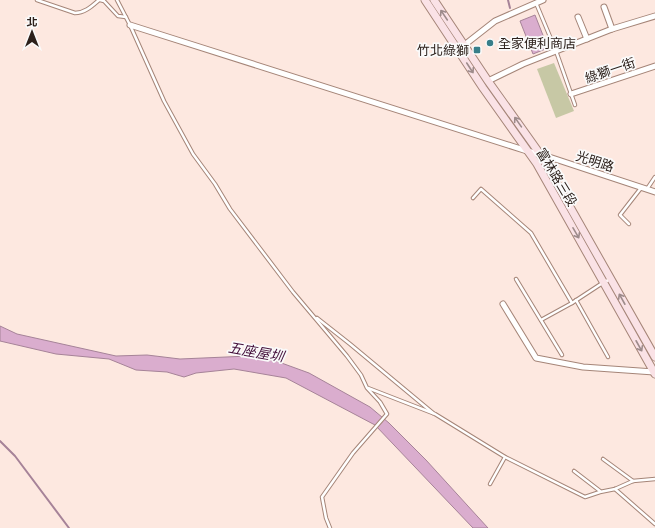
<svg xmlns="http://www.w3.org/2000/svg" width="655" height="528" font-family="Raleway,'Noto Sans TC',sans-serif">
  <rect width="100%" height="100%" fill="#fde8e0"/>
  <!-- green -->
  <path fill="#c7c8a5" d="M554 63 574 111 556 118 537 69Z"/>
  <!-- water -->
  <g fill="#daadce" stroke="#a68398">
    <path d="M535 15 548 48 533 54 520 21Z"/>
    <path d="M0 326 17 334 116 356 147 355 180 359 249 356 276 361 309 373 370 407 389 423 426 460 488 528H473L375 425 286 378 234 369 196 373 184 377 167 372 136 370 109 359 56 354 0 341Z"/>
  </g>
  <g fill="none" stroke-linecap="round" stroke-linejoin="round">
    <!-- stream -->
    <g stroke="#a68398" stroke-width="2">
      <path d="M508 0 510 8"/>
      <path d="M0 441 15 456 69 528"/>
    </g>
    <!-- service casing -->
    <g stroke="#a58578" stroke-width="4.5">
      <g id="service">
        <path d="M37 0 75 13C85 13 92 6 99 0"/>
        <path d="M100 0 104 1 118 16 126 17"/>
        <path d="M117 0 130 25 164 101 193 154 215 184 230 209 293 292 347 356 361 375 367 388 380 402 387 414 353 453 322 497 326 518 330 528"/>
        <path d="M536 3 556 51 575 105"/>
        <path d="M647 189 655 177"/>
        <path d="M473 198 481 189 531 233 572 303"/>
        <path d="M629 224 620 215 641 188"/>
        <path d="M516 279 562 355"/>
        <path d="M576 300 608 357"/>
        <path d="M317 318 350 344 433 413"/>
        <path d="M541 320 572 303 604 282 611 279"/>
        <path d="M368 388 435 414 505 457 585 497 600 492 615 489 633 481 655 479"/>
        <path d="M603 459 633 481"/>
        <path d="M574 471 600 491"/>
        <path d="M490 484 505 457"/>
        <path d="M615 489 655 524"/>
      </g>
    </g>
    <!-- minor casing -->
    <g stroke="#a58578" stroke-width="7">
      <g id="minor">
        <path d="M604 7 612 29"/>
        <path d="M578 17 587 39"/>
        <path d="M130 25 527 151 540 154 655 192"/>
        <path d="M458 50 495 21 543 0"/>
        <path d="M488 81 523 64 612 29 655 16"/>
        <path d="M571 94 655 66"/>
        <path d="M503 304 536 358 583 367 654 372"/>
      </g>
    </g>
    <!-- secondary casing -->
    <g stroke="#a58578" stroke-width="9">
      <g id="secondary">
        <path d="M425 0 483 88 537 164 655 374"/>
        <path d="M434 0 488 81 540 154 655 357"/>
      </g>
    </g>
    <!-- service -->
    <use href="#service" stroke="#fff" stroke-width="2.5"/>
    <!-- minor -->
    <use href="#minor" stroke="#fff" stroke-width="5"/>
    <!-- secondary -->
    <use href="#secondary" stroke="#fae2e6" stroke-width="7"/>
  </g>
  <!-- one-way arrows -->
  <defs><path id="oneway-shaft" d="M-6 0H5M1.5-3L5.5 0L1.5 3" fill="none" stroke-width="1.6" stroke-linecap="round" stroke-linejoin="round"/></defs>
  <g stroke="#9d8b8b">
    <use href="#oneway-shaft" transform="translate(444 15) rotate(-124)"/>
    <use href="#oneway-shaft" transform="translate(470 68) rotate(57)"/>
    <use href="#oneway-shaft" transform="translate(518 122) rotate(-125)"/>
    <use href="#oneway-shaft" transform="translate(576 233) rotate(60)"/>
    <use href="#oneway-shaft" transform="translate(622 299) rotate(-119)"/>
    <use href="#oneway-shaft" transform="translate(639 346) rotate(61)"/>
  </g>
  <!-- markers -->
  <g fill="#387e8a" stroke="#fafafa" stroke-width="1.5">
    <circle cx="490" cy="43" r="4"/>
    <rect x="473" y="46" width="8" height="8" rx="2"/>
  </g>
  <g text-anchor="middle" stroke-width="3.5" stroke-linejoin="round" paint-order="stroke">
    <!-- poi labels -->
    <g font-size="13" fill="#2c201b" stroke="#fafafa" text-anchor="start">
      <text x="498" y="48">全家便利商店</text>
      <text x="469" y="55" text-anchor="end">竹北綠獅</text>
    </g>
    <!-- street labels -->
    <g font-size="13" fill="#2c201b" stroke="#fafafa">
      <text transform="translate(610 70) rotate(-19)" y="5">綠獅一街</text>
      <text transform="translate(595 161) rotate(18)" y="5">光明路</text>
      <text transform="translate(557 177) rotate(59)" y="5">富林路三段</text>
    </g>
    <!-- water labels -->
    <g font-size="14" font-style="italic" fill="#45113c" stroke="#fafafa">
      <text transform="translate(256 352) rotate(10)" y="5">五座屋圳</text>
    </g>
  </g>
  <!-- north arrow -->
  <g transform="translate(32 32)" stroke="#fafafa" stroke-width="3" paint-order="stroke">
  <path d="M0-3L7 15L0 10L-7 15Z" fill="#2c201b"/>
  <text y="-6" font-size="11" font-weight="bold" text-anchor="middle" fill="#2c201b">北</text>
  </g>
</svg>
